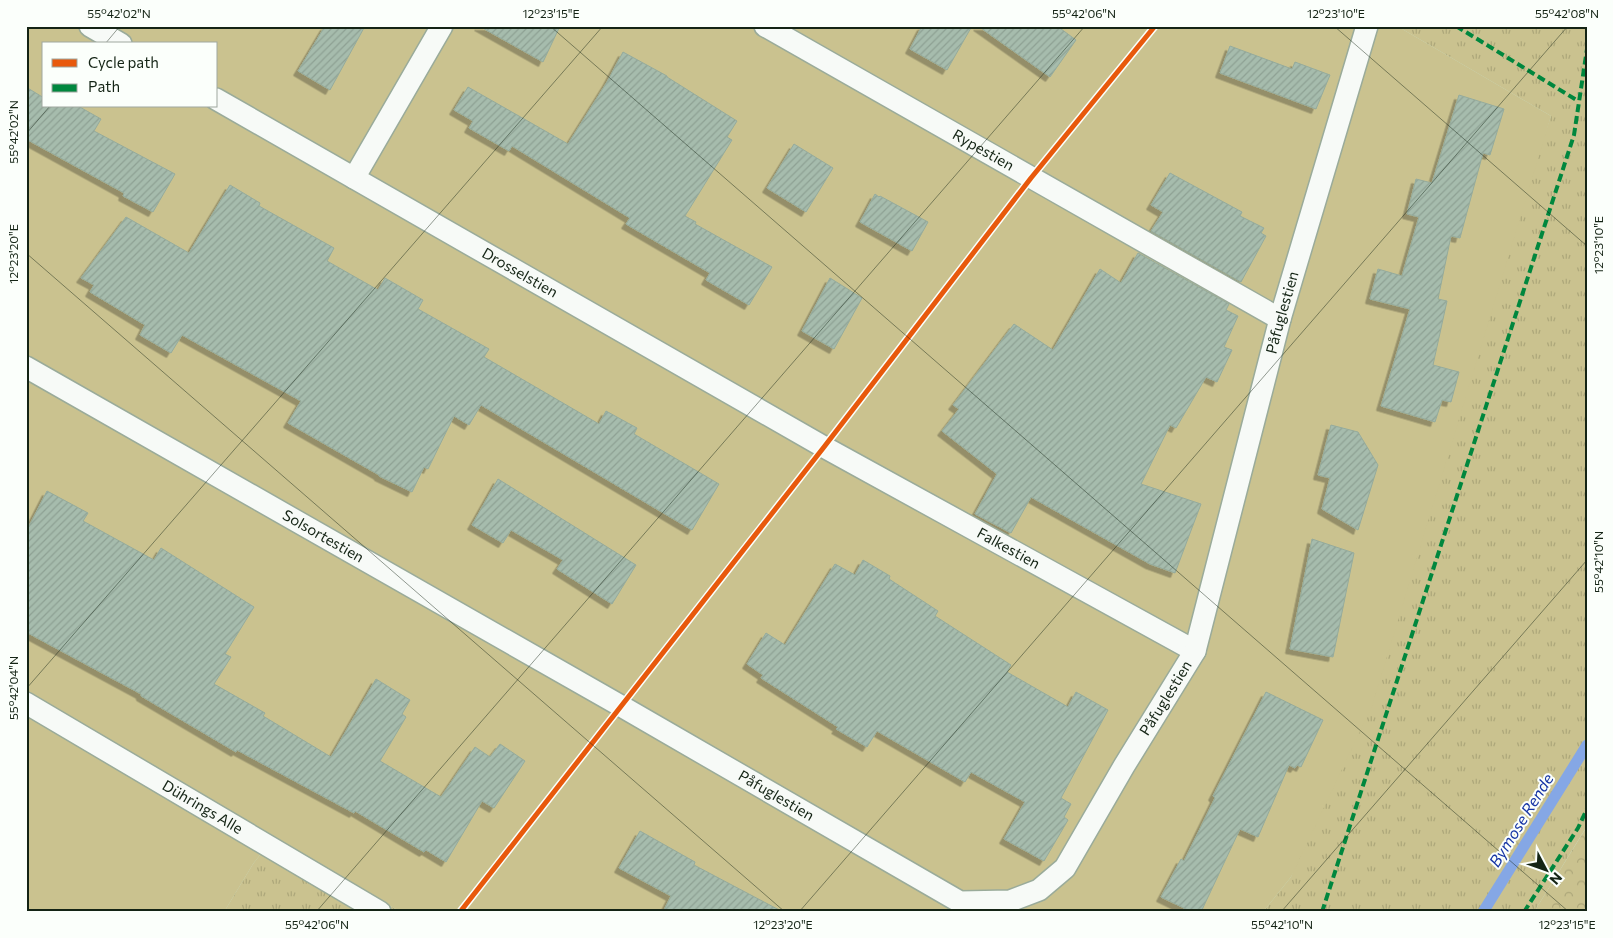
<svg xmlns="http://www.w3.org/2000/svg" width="1613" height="938" font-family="Commissioner,sans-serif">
  <defs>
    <pattern id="grass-tufts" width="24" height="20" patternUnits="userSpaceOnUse" patternTransform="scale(1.25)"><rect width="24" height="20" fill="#cac28f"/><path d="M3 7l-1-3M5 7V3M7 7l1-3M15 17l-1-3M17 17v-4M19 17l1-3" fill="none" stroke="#ada77a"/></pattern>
    <pattern id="forest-crowns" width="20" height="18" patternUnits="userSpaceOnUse" patternTransform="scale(1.25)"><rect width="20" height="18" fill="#cac28f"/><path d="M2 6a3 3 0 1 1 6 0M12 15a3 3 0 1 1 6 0" fill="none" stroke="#ada77a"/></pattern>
    <pattern id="building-hatch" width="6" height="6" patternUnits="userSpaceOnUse" patternTransform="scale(1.25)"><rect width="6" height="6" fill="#a6bcad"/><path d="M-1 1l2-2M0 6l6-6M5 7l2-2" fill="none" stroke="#8ea194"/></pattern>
    <filter id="shadow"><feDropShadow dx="-4.5" dy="4.5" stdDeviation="0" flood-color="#0004"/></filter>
  </defs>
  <rect width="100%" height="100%" fill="#c9e0c9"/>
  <!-- grass -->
  <g fill="url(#grass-tufts)">
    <path d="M1397 26H1587V826L1534 912H1263L1291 877 1551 116Z"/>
    <path d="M273 838 401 912H224L253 864Z"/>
  </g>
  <!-- forest -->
  <path fill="url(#forest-crowns)" d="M1587 826V912H1534L1586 828Z"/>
  <!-- garden -->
  <path fill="#cac28f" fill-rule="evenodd" d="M26 26H1397L1551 116 1372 706 1291 877 1263 912H401L273 838 253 864 224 912H26ZM44 44H216V106H44Z"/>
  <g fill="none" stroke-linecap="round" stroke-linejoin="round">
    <!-- stream -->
    <path stroke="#85a7e5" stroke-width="11" d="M1483 912 1587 745"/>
  </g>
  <!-- building -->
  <g fill="url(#building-hatch)" stroke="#95ab9c" filter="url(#shadow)">
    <path d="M325 26H365L330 90 298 71Z"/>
    <path d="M479 26H560L543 62Z"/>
    <path d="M922 26H972L947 70 910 49Z"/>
    <path d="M978 26H1057L1076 40 1050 77Z"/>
    <path d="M1230 46 1292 69 1295 62 1330 75 1316 109 1220 73Z"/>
    <path d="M623 52 667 76V77L737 121 727 137 732 140 685 216 696 222 695 224 772 267 749 305 706 280 710 273 626 224 630 218 512 146 509 151 469 128 473 121 454 110 468 87 568 144 607 82Z"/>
    <path d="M26 87 44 98V106H78L101 119 94 131 175 174 153 212 123 196 124 193 26 139Z"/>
    <path d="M1459 95 1504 109 1490 155 1483 153 1460 238 1451 236 1438 299 1447 301 1433 365 1459 372 1451 402 1442 400 1435 422 1381 406 1410 309 1370 299 1378 269 1402 276 1419 217 1407 214 1416 179 1432 183Z"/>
    <path d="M794 144 833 168 806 212 767 188Z"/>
    <path d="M1170 173 1242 212 1240 216 1264 228 1261 233 1266 236 1241 282 1151 231 1163 212 1151 205Z"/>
    <path d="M230 185 260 203 259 206 334 248 327 261 378 290 385 278 423 300 418 309 489 349 484 357 599 424 606 411 637 428 634 434 719 484 692 530 481 405 469 425 454 416 428 469 424 467 412 492 379 476V475L288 423 301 401 182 335 171 353 140 335 145 325 90 292 94 285 81 278 126 217 189 253Z"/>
    <path d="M875 194 879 197 880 196 928 222 912 251 860 222Z"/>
    <path d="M1138 253 1229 304 1226 310 1238 316 1224 347 1232 350 1217 382 1206 377 1176 428 1170 425 1141 484 1201 504 1175 573 1150 564 1031 497 1011 533 975 514 997 474 942 431 959 409 953 405 1014 324 1053 350 1100 269 1121 283Z"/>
    <path d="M830 278 862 298 834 349 802 331Z"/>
    <path d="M1331 425 1358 432 1378 465 1358 530 1322 509 1330 478 1318 475Z"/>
    <path d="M498 479 636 565 612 604 557 569 563 560 511 530 503 543 472 525Z"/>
    <path d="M47 491 88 513 83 521 154 560 161 548 254 607 225 654 231 657 214 684 265 713 263 716 331 757 376 679 410 700 402 714 406 717 380 761 441 797 475 747 490 757 500 744 525 761 494 808 482 801 446 862 426 850 424 852 355 811 354 813 237 750 236 752 141 696V694L26 632V532Z"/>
    <path d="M1312 539 1354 553 1333 657 1290 649Z"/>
    <path d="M863 560 890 576 889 579 938 611 935 616 1011 665 1007 672 1068 707 1076 692 1108 710 1061 798 1071 804 1064 817 1068 820 1044 861 1004 839 1025 802 971 772 965 782 877 731 867 747 836 729 838 727 761 678 763 675 747 664 766 633 785 645 835 564 855 575Z"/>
    <path d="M1266 692 1323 720 1301 767 1297 765 1295 768 1289 765 1258 837 1240 829 1201 912H1192L1161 897 1181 859 1184 861 1215 798 1213 796Z"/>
    <path d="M640 831 695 862 694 865 783 912H663L671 896 619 868Z"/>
  </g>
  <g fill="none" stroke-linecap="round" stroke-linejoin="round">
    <!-- service casing -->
    <g stroke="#9aab9a" stroke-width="24">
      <g id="service">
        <path d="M90 26 121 44"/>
        <path id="s1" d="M765 26 1280 319"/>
        <path id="s2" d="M216 99 824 447 1195 651"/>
        <path d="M354 178 442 26"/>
        <path id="s3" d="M26 367 621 706 960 902 1010 901 1039 890 1065 868 1124 766 1195 651 1280 319 1367 26"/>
        <path id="s4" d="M26 703 380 912"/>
      </g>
    </g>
    <!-- service -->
    <use href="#service" stroke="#f7faf7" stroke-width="21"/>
    <!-- quiet -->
    <g stroke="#00873e" stroke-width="4" stroke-dasharray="8 4" stroke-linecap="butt">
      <path d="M1456 26 1578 101"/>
      <path d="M1322 912 1574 135 1587 49"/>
      <path d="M1524 912 1578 828 1587 809"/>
    </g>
    <!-- cycleway casing -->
    <g stroke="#fbfffb" stroke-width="8">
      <path id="cycleway" d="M460 912 824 447 1031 178 1155 26"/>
    </g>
    <!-- cycleway -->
    <use href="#cycleway" stroke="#e8590c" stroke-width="5"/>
  </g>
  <!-- ticks -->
  <path fill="none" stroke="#142415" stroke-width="1" stroke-opacity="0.45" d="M550 26 1569 912M1334 26 1587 246M105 44 120 26M26 134 50 106M26 253 785 912M26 689 603 26M316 912 1085 26M799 912 1568 26M1281 912 1587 560"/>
  <g text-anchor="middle" stroke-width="4" stroke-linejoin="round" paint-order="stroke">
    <!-- street labels -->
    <g font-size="15" fill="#142415" stroke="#fbfffb">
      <text dy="5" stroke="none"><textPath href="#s1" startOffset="251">Rypestien</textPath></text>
      <text dy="5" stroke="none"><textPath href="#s2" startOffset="350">Drosselstien</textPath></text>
      <text dy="5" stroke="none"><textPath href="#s3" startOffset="1794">Påfuglestien</textPath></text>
      <text dy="5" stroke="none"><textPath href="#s3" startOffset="342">Solsortestien</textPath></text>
      <text dy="5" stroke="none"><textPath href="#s2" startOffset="911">Falkestien</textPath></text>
      <text dy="5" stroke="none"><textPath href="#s3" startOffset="1389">Påfuglestien</textPath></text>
      <text dy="5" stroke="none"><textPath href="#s3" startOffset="864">Påfuglestien</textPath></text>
      <text dy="5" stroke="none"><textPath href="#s4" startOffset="205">Dührings Alle</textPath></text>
    </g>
    <!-- water labels -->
    <g font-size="16" font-style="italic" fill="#1736a5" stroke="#fbfffb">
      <text transform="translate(1521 820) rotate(-58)" y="6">Bymose Rende</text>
    </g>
  </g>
  <!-- border -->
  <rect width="1613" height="938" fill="none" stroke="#fbfffb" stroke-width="55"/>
  <!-- legend -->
  <rect x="42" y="42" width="175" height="65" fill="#fbfffb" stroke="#9fa79f"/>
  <rect x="52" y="59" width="25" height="8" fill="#e8590c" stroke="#9fa79f"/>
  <text x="88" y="68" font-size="15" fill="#142415">Cycle path</text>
  <rect x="52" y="84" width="25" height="8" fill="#00873e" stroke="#9fa79f"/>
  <text x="88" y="92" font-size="15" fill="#142415">Path</text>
  <!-- north arrow -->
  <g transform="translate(1546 870) rotate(131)" stroke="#fbfffb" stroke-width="4" paint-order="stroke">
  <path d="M0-4L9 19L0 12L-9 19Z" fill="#142415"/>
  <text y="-8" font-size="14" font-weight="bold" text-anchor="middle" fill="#142415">N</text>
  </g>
  <rect x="28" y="28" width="1558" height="882" fill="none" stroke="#142415" stroke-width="2"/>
  <g font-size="12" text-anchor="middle" fill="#142415">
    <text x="119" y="18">55°42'02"N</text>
    <text x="551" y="18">12°23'15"E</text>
    <text x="1084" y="18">55°42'06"N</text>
    <text x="1336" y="18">12°23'10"E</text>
    <text x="1567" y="18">55°42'08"N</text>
    <text transform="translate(14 132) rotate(-90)" y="4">55°42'02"N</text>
    <text transform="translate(1599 245) rotate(-90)" y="4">12°23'10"E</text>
    <text transform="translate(14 254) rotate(-90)" y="4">12°23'20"E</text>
    <text transform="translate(1599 562) rotate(-90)" y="4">55°42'10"N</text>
    <text transform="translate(14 688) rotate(-90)" y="4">55°42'04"N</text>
    <text x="317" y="929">55°42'06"N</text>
    <text x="783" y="929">12°23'20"E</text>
    <text x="1282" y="929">55°42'10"N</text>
    <text x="1567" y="929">12°23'15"E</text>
  </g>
</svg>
